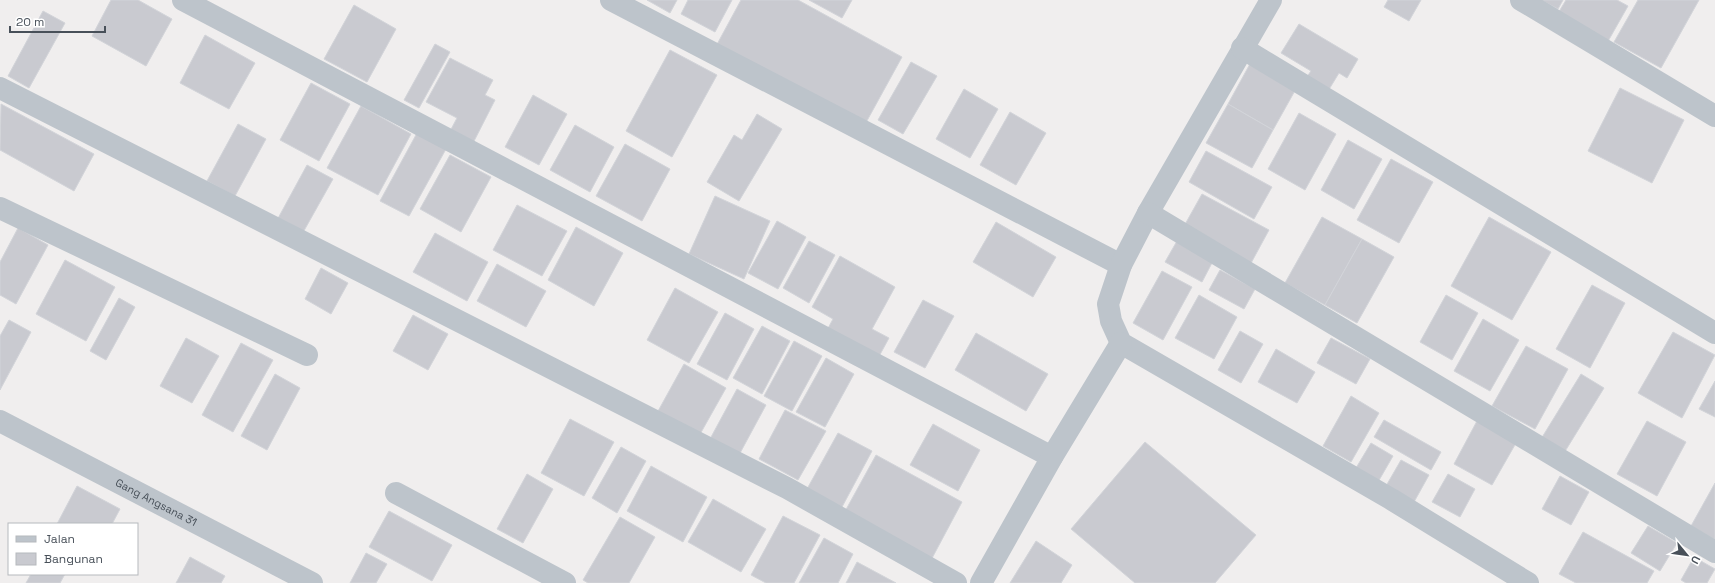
<svg xmlns="http://www.w3.org/2000/svg" width="1715" height="583" font-family="'Space Grotesk',sans-serif">
  <rect width="100%" height="100%" fill="#f0eeee"/>
  <!-- building -->
  <g fill="#c9cad0" stroke="#d2d4d9">
    <path d="M111 0H138L172 19 146 66 92 36Z"/>
    <path d="M647 0H677L670 13Z"/>
    <path d="M688 0H732L715 32 681 14Z"/>
    <path d="M741 0H798L902 57 863 128 715 48Z"/>
    <path d="M809 0H852L842 18Z"/>
    <path d="M1388 0H1421L1409 21 1384 7Z"/>
    <path d="M1541 0H1563L1558 9Z"/>
    <path d="M1566 0H1617L1628 6 1607 43 1557 15Z"/>
    <path d="M1638 0H1699L1661 68 1614 42Z"/>
    <path d="M354 5 396 29 367 82 324 59Z"/>
    <path d="M43 11 65 23 29 88 8 76Z"/>
    <path d="M1299 24 1358 59 1347 78 1339 73 1328 91 1306 78 1311 71 1281 53Z"/>
    <path d="M205 35 255 63 229 109 180 83Z"/>
    <path d="M435 44 450 52 419 108 404 100Z"/>
    <path d="M670 50 717 75 672 157 626 131Z"/>
    <path d="M450 58 493 80 485 95 495 100 471 147 448 135 457 118 426 102Z"/>
    <path d="M911 62 937 76 903 134 878 120Z"/>
    <path d="M1251 62 1297 87 1273 130 1228 104Z"/>
    <path d="M311 83 350 104 319 161 280 140Z"/>
    <path d="M1620 88 1684 120 1652 183 1588 151Z"/>
    <path d="M964 89 998 109 970 158 936 139Z"/>
    <path d="M533 95 567 114 539 165 505 147Z"/>
    <path d="M1 104 94 154 74 191 0 150Z"/>
    <path d="M1228 104 1273 130 1252 168 1206 143Z"/>
    <path d="M361 106 411 134 378 195 327 168Z"/>
    <path d="M1010 112 1046 133 1016 185 980 165Z"/>
    <path d="M1299 113 1336 134 1305 190 1268 169Z"/>
    <path d="M757 114 782 129 739 201 707 182 734 135 742 140Z"/>
    <path d="M238 124 266 139 235 196 207 181Z"/>
    <path d="M575 125 614 147 590 192 550 170Z"/>
    <path d="M417 133 446 149 409 216 380 201Z"/>
    <path d="M1348 140 1382 159 1354 209 1321 190Z"/>
    <path d="M625 144 670 169 642 221 596 196Z"/>
    <path d="M1206 151 1272 187 1254 219 1189 182Z"/>
    <path d="M450 155 491 177 461 232 420 209Z"/>
    <path d="M1391 159 1433 182 1399 243 1357 220Z"/>
    <path d="M307 165 333 179 301 236 276 222Z"/>
    <path d="M1202 194 1269 230 1250 265 1183 228Z"/>
    <path d="M715 196 770 221 744 279 689 254Z"/>
    <path d="M517 205 567 231 542 276 493 250Z"/>
    <path d="M1322 217 1362 239 1325 305 1285 283Z"/>
    <path d="M1489 217 1551 252 1512 320 1451 286Z"/>
    <path d="M777 221 806 237 778 289 748 273Z"/>
    <path d="M996 222 1056 257 1033 297 973 262Z"/>
    <path d="M576 227 623 253 594 306 548 280Z"/>
    <path d="M18 228 48 245 16 304 0 295V262Z"/>
    <path d="M435 233 488 262 467 301 413 272Z"/>
    <path d="M1362 239 1394 257 1357 323 1325 305Z"/>
    <path d="M809 241 835 255 809 303 783 288Z"/>
    <path d="M1177 241 1213 261 1202 282 1165 262Z"/>
    <path d="M840 256 895 287 872 329 889 338 877 360 826 332 833 319 812 307Z"/>
    <path d="M65 260 115 287 86 341 36 314Z"/>
    <path d="M497 264 546 291 526 327 477 301Z"/>
    <path d="M321 268 348 283 331 314 305 299Z"/>
    <path d="M1220 270 1255 289 1244 309 1209 290Z"/>
    <path d="M1162 271 1192 287 1163 340 1133 323Z"/>
    <path d="M1592 285 1625 303 1590 368 1556 349Z"/>
    <path d="M675 288 718 312 689 363 647 340Z"/>
    <path d="M1199 295 1237 317 1214 359 1175 338Z"/>
    <path d="M1446 295 1478 313 1452 360 1420 342Z"/>
    <path d="M119 298 135 307 106 360 90 351Z"/>
    <path d="M923 300 954 316 925 368 894 352Z"/>
    <path d="M725 313 754 329 727 380 697 364Z"/>
    <path d="M413 315 448 334 428 370 393 351Z"/>
    <path d="M1483 319 1519 340 1490 391 1454 371Z"/>
    <path d="M9 320 31 332 0 390V336Z"/>
    <path d="M762 326 790 341 762 394 733 378Z"/>
    <path d="M1240 331 1263 344 1241 383 1218 370Z"/>
    <path d="M1673 332 1715 355 1682 418 1638 393Z"/>
    <path d="M976 333 1048 374 1026 411 955 370Z"/>
    <path d="M186 338 219 356 192 403 160 386Z"/>
    <path d="M1331 338 1370 359 1356 384 1317 363Z"/>
    <path d="M794 341 822 356 792 411 764 396Z"/>
    <path d="M241 343 273 360 233 432 202 415Z"/>
    <path d="M1526 346 1568 369 1535 429 1492 406Z"/>
    <path d="M1276 349 1315 372 1297 403 1258 382Z"/>
    <path d="M826 358 854 374 825 427 796 412Z"/>
    <path d="M684 364 726 388 699 436 657 413Z"/>
    <path d="M275 374 300 388 267 450 241 436Z"/>
    <path d="M1581 374 1604 388 1564 453 1541 439Z"/>
    <path d="M1715 381V417L1699 409Z"/>
    <path d="M737 389 766 405 739 455 710 439Z"/>
    <path d="M1351 396 1379 413 1351 462 1323 446Z"/>
    <path d="M785 410 826 431 798 480 759 459Z"/>
    <path d="M570 419 614 442 584 496 541 473Z"/>
    <path d="M1384 420 1441 452 1431 470 1374 437Z"/>
    <path d="M1477 421 1516 443 1492 485 1454 464Z"/>
    <path d="M1647 421 1686 442 1657 496 1617 474Z"/>
    <path d="M933 424 980 450 958 491 910 465Z"/>
    <path d="M838 433 872 451 842 507 807 489Z"/>
    <path d="M1145 442 1256 535 1215 583H1135L1071 529Z"/>
    <path d="M1371 443 1393 456 1378 482 1356 468Z"/>
    <path d="M621 447 646 461 617 513 592 498Z"/>
    <path d="M876 455 962 502 930 562 843 515Z"/>
    <path d="M1401 460 1429 475 1414 502 1386 486Z"/>
    <path d="M651 466 707 497 683 542 627 511Z"/>
    <path d="M527 474 553 489 523 543 497 529Z"/>
    <path d="M1448 474 1475 489 1460 517 1432 502Z"/>
    <path d="M1560 476 1589 492 1571 525 1542 509Z"/>
    <path d="M1715 483V540L1691 526Z"/>
    <path d="M77 486 120 509 112 524H57Z"/>
    <path d="M713 499 766 529 741 572 688 542Z"/>
    <path d="M389 511 452 545 432 581 369 547Z"/>
    <path d="M783 516 820 535 794 583H766L751 575Z"/>
    <path d="M620 517 655 537 629 583H588L583 580Z"/>
    <path d="M1648 526 1677 543 1660 571 1631 553Z"/>
    <path d="M1583 532 1654 571 1647 583H1576L1559 574Z"/>
    <path d="M824 538 853 554 838 583H799Z"/>
    <path d="M1036 541 1072 565 1061 583H1010Z"/>
    <path d="M366 553 387 564 376 583H350Z"/>
    <path d="M190 557 225 576 221 583H176Z"/>
    <path d="M1694 557 1715 569 1707 583H1686L1681 580Z"/>
    <path d="M857 562 896 583H846Z"/>
    <path d="M31 574H65L60 583H26Z"/>
  </g>
  <g fill="none" stroke-linecap="round" stroke-linejoin="round">
    <!-- minor -->
    <g stroke="#bdc4cb" stroke-width="22">
      <path d="M183 0 1052 457"/>
      <path d="M611 0 1121 265"/>
      <path d="M1271 0 1148 213 1121 265 1108 304 1111 321 1121 343 1391 499 1528 583"/>
      <path d="M1521 0 1715 116"/>
      <path d="M1242 48 1715 333"/>
      <path d="M0 88 787 488 956 583"/>
      <path d="M0 208 307 355"/>
      <path d="M1148 213 1715 552"/>
      <path id="s1" d="M0 421 312 583"/>
      <path d="M396 493 565 583"/>
      <path d="M981 583 1052 457 1121 343"/>
    </g>
  </g>
  <g text-anchor="middle" stroke-width="4" stroke-linejoin="round" paint-order="stroke">
    <!-- street labels -->
    <g font-size="11" fill="#485059" stroke="#fff">
      <text dy="4" stroke="none"><textPath href="#s1" startOffset="176">Gang Angsana 31</textPath></text>
    </g>
  </g>
  <!-- legend -->
  <rect x="8" y="523" width="130" height="52" fill="#ffffff" stroke="#b6b9bd"/>
  <rect x="16" y="536" width="20" height="6" fill="#bdc4cb" stroke="#b6b9bd"/>
  <text x="44" y="543" font-size="12" fill="#485059">Jalan</text>
  <rect x="16" y="553" width="20" height="12" fill="#c9cad0" stroke="#b6b9bd"/>
  <text x="44" y="563" font-size="12" fill="#485059">Bangunan</text>
  <!-- north arrow -->
  <g transform="translate(1687 555) rotate(119)" stroke="#ffffff" stroke-width="3" paint-order="stroke">
  <path d="M0-3L7 15L0 10L-7 15Z" fill="#485059"/>
  <text y="-6" font-size="11" font-weight="bold" text-anchor="middle" fill="#485059">U</text>
  </g>
  <!-- scale -->
  <path d="M10 26v6h95v-6" fill="none" stroke="#485059" stroke-width="2"/>
  <text x="16" y="26" font-size="12" fill="#485059" stroke="#ffffff" stroke-width="3" paint-order="stroke">20 m</text>
</svg>
